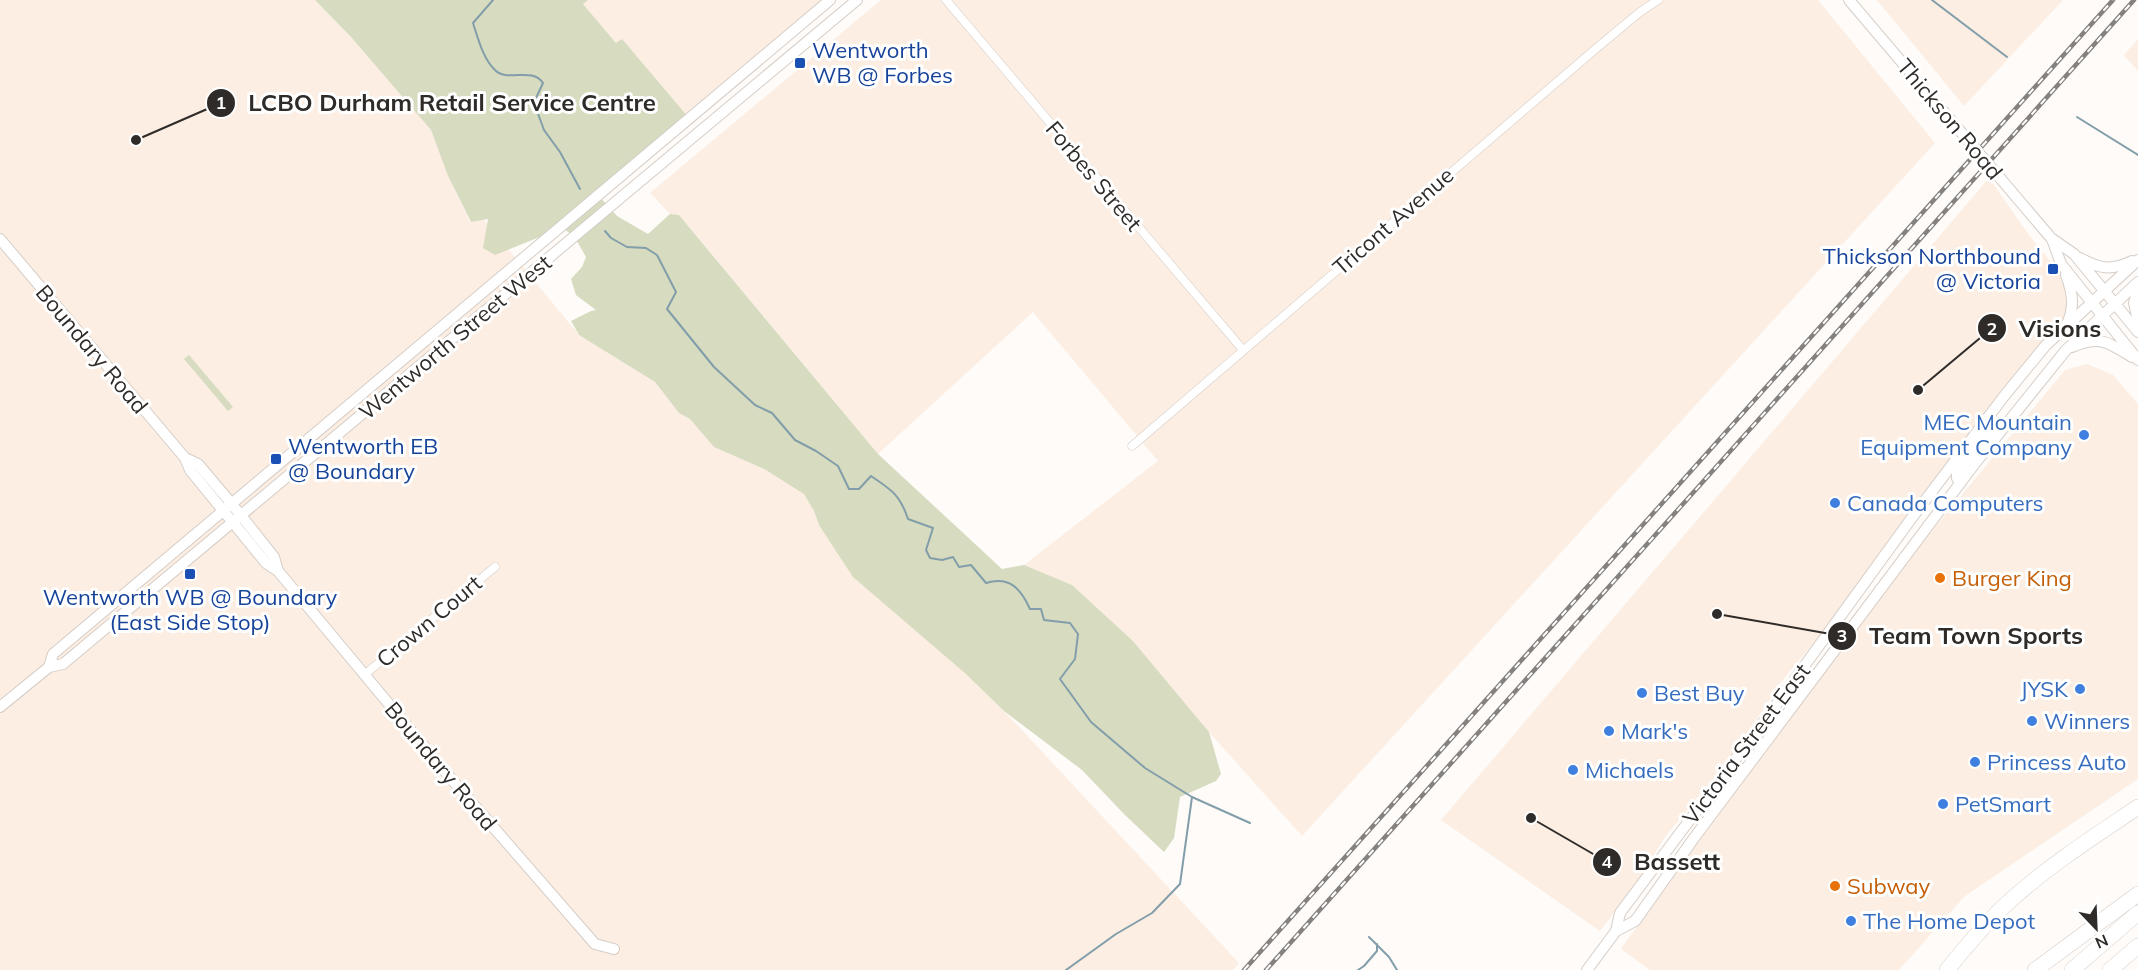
<svg xmlns="http://www.w3.org/2000/svg" width="2138" height="970" font-family="Mulish,sans-serif">
  <rect width="100%" height="100%" fill="#fefbf8"/>
  <!-- built -->
  <g fill="#fceee3">
    <path d="M0 0H315L351 37 431 130 448 176 470 222 484 220 579 335 655 382 679 413 690 419 714 447 798 484 814 511 819 525 1004 711 1239 963 1233 970H0Z"/>
    <path d="M588 0H826L689 118 622 40 617 44 583 4Z"/>
    <path d="M881 0H1818L1935 143 1302 836 1209 732 1133 641 1072 585 1024 565 1158 461 1033 312 878 454 687 224 670 214 650 193Z"/>
    <path d="M1877 0H2063L1964 106Z"/>
    <path d="M2138 39V71L2124 55Z"/>
    <path d="M1989 178 2029 235 2061 275 2070 297 2063 324 1844 606 1785 677 1731 757 1665 837 1635 886 1600 931 1441 820Z"/>
    <path d="M2087 364 2113 375 2138 404V779L1965 896 1899 970H1650L1621 949 1662 890 1927 537 2065 370Z"/>
  </g>
  <!-- green -->
  <g fill="#d7dbbf">
    <path d="M315 0H588L583 4 616 43 622 39 689 118 598 195 617 216 648 234 670 214 679 215 878 454 1002 569 1024 565 1072 585 1133 641 1209 732 1221 774 1216 781 1180 797 1174 838 1164 852 1125 815 1082 770 1004 711 966 674 853 577 819 525 814 511 804 494 766 470 714 447 690 419 679 413 655 382 579 335 571 321 591 311 596 310 576 295 571 279 582 267 586 257 574 236 562 228 495 255 483 248 488 219 471 222 448 176 431 130 351 37Z"/>
    <path d="M189 355 233 407 228 411 184 359Z"/>
  </g>
  <g fill="none" stroke-linecap="round" stroke-linejoin="round">
    <!-- stream -->
    <g stroke="#829eaa" stroke-width="2">
      <path d="M493 0 473 23C478 38 483 59 495 70 507 83 532 66 543 83L536 98 537 111 544 130 560 152 580 189"/>
      <path d="M1932 0 2007 57"/>
      <path d="M2077 117 2138 155"/>
      <path d="M605 231 611 238 627 247 646 248 657 255 676 292 667 309 714 367 755 405 772 413 795 440 816 451 838 466 849 489H859L871 476C892 490 900 495 908 519L933 528 926 550 930 558 942 560 953 557 959 567 971 565 986 583C1010 576 1021 589 1030 609H1041L1044 620 1070 623 1078 634 1075 659 1060 679 1091 722 1145 768 1192 797 1250 823"/>
      <path d="M1369 937 1389 957 1397 970"/>
      <path d="M1066 970 1116 934 1152 913 1180 884 1192 797"/>
      <path d="M1358 970 1364 966 1377 951V944"/>
    </g>
    <!-- street casing -->
    <g stroke="#d5cdc7" stroke-width="9">
      <g id="street">
        <path d="M946 0 1243 350"/>
        <path d="M1132 446 1599 46 1640 12 1658 0"/>
        <path d="M364 675 495 567"/>
      </g>
    </g>
    <!-- secondary casing -->
    <g stroke="#d5cdc7" stroke-width="12">
      <g id="secondary">
        <path d="M1849 0 2051 238 2074 254 2138 332"/>
        <path d="M0 239 185 458 190 470 266 563 278 571 454 782 595 944 614 949"/>
        <path d="M2052 239 2061 264 2138 360"/>
        <path d="M2080 258C2100 269 2111 271 2132 261"/>
        <path d="M2138 288 2134 303 2138 321"/>
        <path d="M2066 326C2075 308 2073 294 2066 275"/>
        <path d="M2072 347C2100 335 2108 342 2132 357"/>
        <path d="M185 458 198 464 231 503 274 557 278 571"/>
        <path d="M1960 483 1957 478V472L1989 431 1986 419"/>
        <path d="M49 667 53 654 830 0"/>
        <path d="M0 707 49 667 63 664 857 0"/>
        <path d="M1616 931 1620 913 1776 705 1911 519 2005 395 2046 345 2138 260"/>
        <path d="M1587 970 1616 931 1635 921 1694 838 1976 462 2066 350 2138 282"/>
      </g>
    </g>
    <!-- highway casing -->
    <g stroke="#d5cdc7" stroke-width="16">
      <g id="highway">
        <path d="M1947 970C1967 945 1988 920 2012 899 2051 864 2095 836 2138 807"/>
        <path d="M2035 970 2138 894"/>
        <path d="M2072 970 2138 913"/>
        <path d="M2110 970 2138 946"/>
      </g>
    </g>
    <!-- street -->
    <use href="#street" stroke="#fff" stroke-width="8"/>
    <!-- secondary -->
    <use href="#secondary" stroke="#fff" stroke-width="10"/>
    <!-- highway -->
    <use href="#highway" stroke="#fff" stroke-width="15"/>
    <!-- rail casing -->
    <g stroke="#84817f" stroke-width="4.5">
      <g id="rail">
        <path d="M1244 970 2113 0"/>
        <path d="M1266 970 2134 0"/>
      </g>
    </g>
    <!-- rail -->
    <use href="#rail" stroke="#fff" stroke-width="2" stroke-dasharray="7" stroke-linecap="butt"/>
  </g>
  <!-- markers -->
  <g fill="#1a4fb4" stroke="#fff" stroke-width="2">
    <rect x="794" y="57" width="12" height="12" rx="3"/>
    <rect x="2047" y="263" width="12" height="12" rx="3"/>
    <rect x="270" y="453" width="12" height="12" rx="3"/>
    <rect x="184" y="568" width="12" height="12" rx="3"/>
  </g>
  <g fill="#3f7fe0" stroke="#fff" stroke-width="2">
    <circle cx="2084" cy="435" r="6"/>
    <circle cx="1835" cy="503" r="6"/>
    <circle cx="2080" cy="689" r="6"/>
    <circle cx="1642" cy="693" r="6"/>
    <circle cx="2032" cy="721" r="6"/>
    <circle cx="1609" cy="731" r="6"/>
    <circle cx="1975" cy="762" r="6"/>
    <circle cx="1573" cy="770" r="6"/>
    <circle cx="1943" cy="804" r="6"/>
    <circle cx="1851" cy="921" r="6"/>
  </g>
  <g fill="#e8710a" stroke="#fff" stroke-width="2">
    <circle cx="1940" cy="578" r="6"/>
    <circle cx="1835" cy="886" r="6"/>
  </g>
  <g text-anchor="middle" stroke-width="6" stroke-linejoin="round" paint-order="stroke">
    <!-- transit labels -->
    <g font-size="22" fill="#164399" stroke="#fff" text-anchor="start">
      <text x="812" y="58">Wentworth<tspan x="812" dy="25">WB @ Forbes</tspan></text>
      <text x="2041" y="264" text-anchor="end">Thickson Northbound<tspan x="2041" dy="25">@ Victoria</tspan></text>
      <text x="288" y="454">Wentworth EB<tspan x="288" dy="25">@ Boundary</tspan></text>
      <text x="190" y="605" text-anchor="middle">Wentworth WB @ Boundary<tspan x="190" dy="25">(East Side Stop)</tspan></text>
    </g>
    <!-- street labels -->
    <g font-size="22" fill="#2e2b29" stroke="#fff">
      <text transform="translate(1950 119) rotate(50)" y="8">Thickson Road</text>
      <text transform="translate(1094 176) rotate(50)" y="8">Forbes Street</text>
      <text transform="translate(1393 221) rotate(-41)" y="8">Tricont Avenue</text>
      <text transform="translate(455 337) rotate(-40)" y="8">Wentworth Street West</text>
      <text transform="translate(92 349) rotate(50)" y="8">Boundary Road</text>
      <text transform="translate(429 621) rotate(-40)" y="8">Crown Court</text>
      <text transform="translate(1746 744) rotate(-53)" y="8">Victoria Street East</text>
      <text transform="translate(441 766) rotate(50)" y="8">Boundary Road</text>
    </g>
    <!-- shop labels -->
    <g font-size="22" fill="#366cbe" stroke="#fff" text-anchor="start">
      <text x="2072" y="430" text-anchor="end">MEC Mountain<tspan x="2072" dy="25">Equipment Company</tspan></text>
      <text x="1847" y="511">Canada Computers</text>
      <text x="2068" y="697" text-anchor="end">JYSK</text>
      <text x="1654" y="701">Best Buy</text>
      <text x="2044" y="729">Winners</text>
      <text x="1621" y="739">Mark's</text>
      <text x="1987" y="770">Princess Auto</text>
      <text x="1585" y="778">Michaels</text>
      <text x="1955" y="812">PetSmart</text>
      <text x="1863" y="929">The Home Depot</text>
    </g>
    <!-- food labels -->
    <g font-size="22" fill="#c56008" stroke="#fff" text-anchor="start">
      <text x="1952" y="586">Burger King</text>
      <text x="1847" y="894">Subway</text>
    </g>
  </g>
  <!-- callouts -->
  <path fill="none" stroke="#2e2b29" stroke-width="2" d="M136 140L221 103M1918 390L1992 328M1717 614L1842 636M1531 818L1607 862"/>
  <g fill="#2e2b29" stroke="#fff" stroke-width="2">
    <circle cx="136" cy="140" r="6"/>
    <circle cx="1918" cy="390" r="6"/>
    <circle cx="1717" cy="614" r="6"/>
    <circle cx="1531" cy="818" r="6"/>
    <circle cx="221" cy="103" r="15"/>
    <circle cx="1992" cy="328" r="15"/>
    <circle cx="1842" cy="636" r="15"/>
    <circle cx="1607" cy="862" r="15"/>
  </g>
  <g font-size="18" text-anchor="middle" font-weight="bold" fill="#fff">
    <text x="221" y="109">1</text>
    <text x="1992" y="335">2</text>
    <text x="1842" y="642">3</text>
    <text x="1607" y="868">4</text>
  </g>
  <g font-size="24" text-anchor="middle" font-weight="bold" fill="#2e2b29" stroke="#fff" stroke-width="6" stroke-linejoin="round" paint-order="stroke">
    <text x="452" y="111">LCBO Durham Retail Service Centre</text>
    <text x="2060" y="337">Visions</text>
    <text x="1976" y="644">Team Town Sports</text>
    <text x="1677" y="870">Bassett</text>
  </g>
  <!-- north arrow -->
  <g transform="translate(2096 928) rotate(157)" stroke="#ffffff" stroke-width="4.5" paint-order="stroke">
  <path d="M0-4.5L10 22L0 15L-10 22Z" fill="#2e2b29"/>
  <text y="-9" font-size="16" font-weight="bold" text-anchor="middle" fill="#2e2b29">N</text>
  </g>
</svg>
